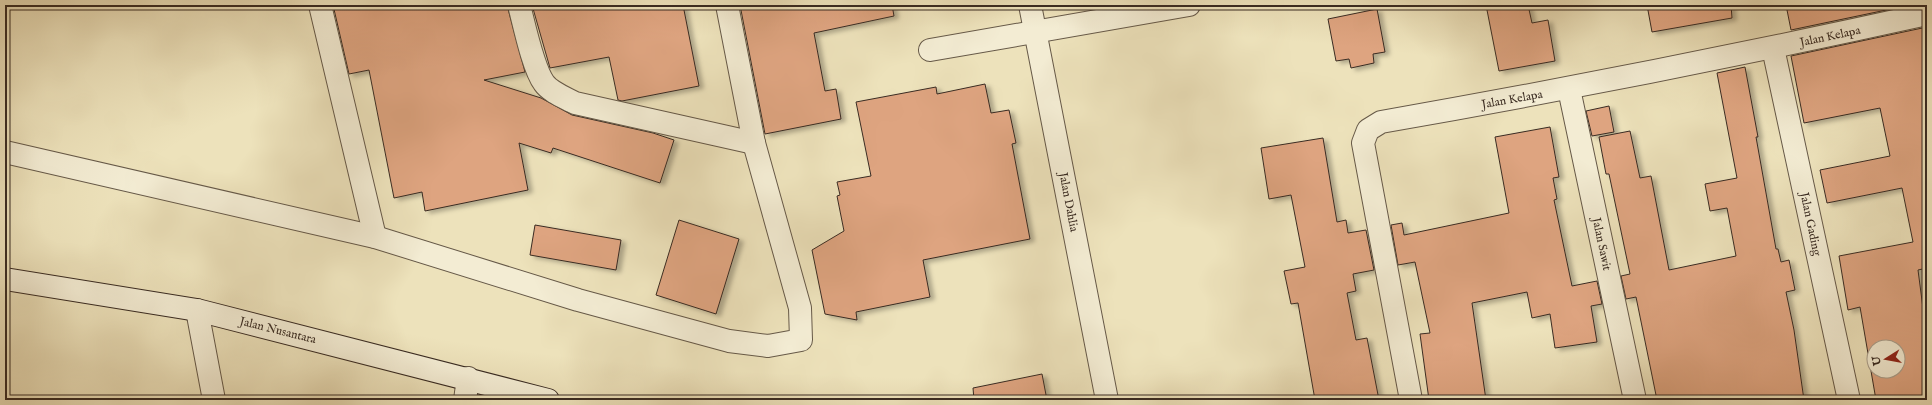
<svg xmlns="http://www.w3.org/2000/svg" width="1932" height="405" font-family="'IM FELL English',serif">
  <defs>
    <filter id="shadow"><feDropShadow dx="4.5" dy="2.5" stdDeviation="2" flood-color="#0004"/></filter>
  </defs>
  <rect width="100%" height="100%" fill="#ede2bb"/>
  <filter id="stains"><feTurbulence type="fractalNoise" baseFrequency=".005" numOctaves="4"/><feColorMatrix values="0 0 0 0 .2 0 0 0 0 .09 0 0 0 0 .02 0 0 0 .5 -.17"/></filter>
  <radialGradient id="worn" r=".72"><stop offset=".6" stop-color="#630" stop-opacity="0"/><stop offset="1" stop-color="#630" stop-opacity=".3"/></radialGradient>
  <!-- building -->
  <g fill="#dea480" stroke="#392b22" fill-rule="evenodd" filter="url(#shadow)">
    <path d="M333 5H507L525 72 484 80 541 98 572 115 653 133 674 140 660 183 553 148 551 153 519 143 528 190 425 211 422 192 394 198 369 70 349 74Z"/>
    <path d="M532 5H683L699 86 622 101 618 100 609 57 550 68Z"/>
    <path d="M740 5H892L894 16 814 33 825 91 836 89 841 119 765 134Z"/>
    <path d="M1486 5H1528L1532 23 1548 20 1555 61 1499 71Z"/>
    <path d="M1647 5H1731L1732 18 1652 32Z"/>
    <path d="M1786 5H1910L1791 30Z"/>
    <path d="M1377 9 1385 52 1373 54 1374 63 1351 68 1349 59 1336 61 1328 19Z"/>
    <path d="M1927 27V268L1918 270 1927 339V398L1913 400H1876L1860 307 1848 310 1839 256 1913 242 1902 188 1827 203 1820 170 1890 156 1880 108 1804 123 1791 56ZM1874 347H1898V371H1874Z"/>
    <path d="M1745 67 1758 137H1756L1776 249H1778L1781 262 1789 260 1795 290 1786 292 1794 330 1804 400H1657L1636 297 1626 299 1621 276 1630 274 1609 174H1606L1599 137 1630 131 1640 178 1651 176 1669 270 1736 256 1727 208 1710 211 1705 184 1737 178 1717 73Z"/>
    <path d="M985 84 991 113 1009 110 1016 143 1012 144 1030 239 923 260 930 297 856 312 857 320 825 314 812 250 844 231 837 196 840 195 837 182 871 176 856 102 936 87 937 94Z"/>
    <path d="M1609 106 1614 132 1592 136 1586 111Z"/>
    <path d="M1550 127 1559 177 1553 178 1557 199 1554 200 1572 286 1597 281 1602 304 1591 306 1597 342 1555 348 1550 314 1532 318 1527 292 1472 303 1486 400H1429L1420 334 1430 333 1415 262 1398 265 1391 225 1402 223 1404 235 1509 213 1495 137Z"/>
    <path d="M1323 138 1337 222 1346 220 1348 233 1366 230 1374 270 1353 274 1356 291 1347 293 1356 340 1367 338 1379 400H1315L1298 303 1291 304 1284 271 1305 267 1291 195 1269 199 1261 148Z"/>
    <path d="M679 220 739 239 716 314 656 295Z"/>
    <path d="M535 225 621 240 616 270 530 255Z"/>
    <path d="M1042 374 1047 400H974L973 388Z"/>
  </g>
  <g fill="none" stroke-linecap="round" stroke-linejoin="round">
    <!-- street casing -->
    <g stroke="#665948" stroke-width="24">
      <g id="street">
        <path d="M320 5 375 237"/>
        <path d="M519 5C524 24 533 68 544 83 550 92 566 98 575 103L754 143"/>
        <path d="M1030 5 1107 400"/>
        <path d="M1773 48 1849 400"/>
        <path d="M930 50 1189 5"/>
        <path d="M1569 89 1635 400"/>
        <path d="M5 152 375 237 578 300 729 341 768 346 801 340 800 308 754 143 727 5"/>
        <path d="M197 310 214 400"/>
        <path d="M465 400 468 378"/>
        <path d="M1411 400 1363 143 1368 130 1381 122C1564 90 1746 54 1927 14"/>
      </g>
    </g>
    <!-- secondary casing -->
    <g stroke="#392b22" stroke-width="24">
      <path id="secondary" d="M5 279 197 310 548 400"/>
    </g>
    <!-- street -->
    <use href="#street" stroke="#f3ecd3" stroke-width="22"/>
    <!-- secondary -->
    <use href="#secondary" stroke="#f3ecd3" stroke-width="22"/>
  </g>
  <g text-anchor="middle" stroke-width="3" stroke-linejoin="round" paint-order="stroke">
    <!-- street labels -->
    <g font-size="12" fill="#392b22" stroke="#f3ecd3">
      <text transform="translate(1830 36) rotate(-12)" y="4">Jalan Kelapa</text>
      <text transform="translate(1512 99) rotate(-10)" y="4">Jalan Kelapa</text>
      <text transform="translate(1069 202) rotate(79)" y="4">Jalan Dahlia</text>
      <text transform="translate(1811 224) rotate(78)" y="4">Jalan Gading</text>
      <text transform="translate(1602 244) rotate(78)" y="4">Jalan Sawit</text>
      <text transform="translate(278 330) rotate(14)" y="4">Jalan Nusantara</text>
    </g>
  </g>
  <!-- margin -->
  <rect width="1932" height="405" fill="none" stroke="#ede2bb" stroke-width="20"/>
  <rect x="6" y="6" width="1920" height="393" fill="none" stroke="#392b22" stroke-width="2"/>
  <rect x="10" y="10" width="1912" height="385" fill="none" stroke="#392b22"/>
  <!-- north arrow -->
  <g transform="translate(1886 359) rotate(259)"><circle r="19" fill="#f3ecd3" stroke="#a99f8c"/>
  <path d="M0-3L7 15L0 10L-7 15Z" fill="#8f2418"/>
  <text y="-6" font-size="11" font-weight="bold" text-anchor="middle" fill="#392b22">U</text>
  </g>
  <rect width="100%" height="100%" filter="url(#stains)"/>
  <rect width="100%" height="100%" fill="url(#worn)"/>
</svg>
